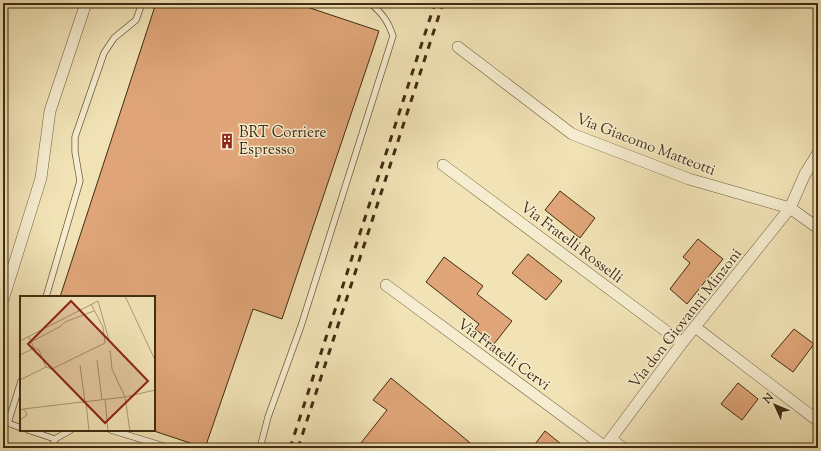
<svg xmlns="http://www.w3.org/2000/svg" width="821" height="451" font-family="'Sorts Mill Goudy',serif">
  <rect width="100%" height="100%" fill="#f1e3b6"/>
  <filter id="stains"><feTurbulence type="fractalNoise" baseFrequency=".005" numOctaves="4"/><feColorMatrix values="0 0 0 0 .2 0 0 0 0 .09 0 0 0 0 .02 0 0 0 .5 -.17"/></filter>
  <radialGradient id="worn" r=".72"><stop offset=".6" stop-color="#630" stop-opacity="0"/><stop offset="1" stop-color="#630" stop-opacity=".3"/></radialGradient>
  <!-- building -->
  <g fill="#dfa578" stroke="#412c11">
    <path d="M156 3H295L379 31 282 319 253 309 205 448 154 431V297H60Z"/>
    <path d="M560 191 595 218 580 238 545 210Z"/>
    <path d="M698 239 723 259 687 304 670 289 690 263 683 257Z"/>
    <path d="M528 254 562 281 546 300 512 273Z"/>
    <path d="M444 257 483 286 477 294 512 321 494 344 475 329 479 324 426 282Z"/>
    <path d="M794 329 814 344 793 372 771 356Z"/>
    <path d="M391 378 456 431 476 448H357L387 410 373 400Z"/>
    <path d="M738 383 758 399 742 420 721 404Z"/>
    <path d="M545 431 566 448H532Z"/>
  </g>
  <g fill="none" stroke-linecap="round" stroke-linejoin="round">
    <!-- service casing -->
    <g stroke="#6d5a3a" stroke-width="7">
      <g id="service">
        <path d="M46 297 80 181 75 152V137L104 53 114 38 136 20 142 3"/>
        <path d="M3 421 21 428"/>
        <path d="M8 423 21 381"/>
        <path d="M28 430 55 439 71 430"/>
        <path d="M111 430 170 448"/>
        <path d="M52 448 55 439"/>
        <path d="M260 448 268 417 301 326 393 36C388 21 382 13 370 3"/>
      </g>
    </g>
    <!-- minor casing -->
    <g stroke="#6d5a3a" stroke-width="12">
      <g id="minor">
        <path d="M458 47 572 134 689 179 790 208 818 228"/>
        <path d="M443 165 682 343"/>
        <path d="M386 285 605 447"/>
        <path d="M3 300 41 178 50 111 86 3"/>
        <path d="M695 327 818 421"/>
        <path d="M611 439 623 448"/>
        <path d="M604 448 682 343 790 208 805 174 818 153"/>
      </g>
    </g>
    <!-- service -->
    <use href="#service" stroke="#f6edd0" stroke-width="5.5"/>
    <!-- minor -->
    <use href="#minor" stroke="#f6edd0" stroke-width="11"/>
    <!-- rail -->
    <g stroke="#412c11" stroke-width="3" stroke-dasharray="7 7" stroke-linecap="butt">
      <path d="M290 448 435 3"/>
      <path d="M298 448 443 3"/>
    </g>
  </g>
  <!-- icons -->
  <defs>
    <g id="building-bare" transform="scale(1.2)"><path d="M-4-6H4V6H1V3H-1V6H-4ZM-2.5-4.3h1.7v1.8h-1.7ZM.8-4.3h1.7v1.8H.8ZM-2.5-1h1.7V.8h-1.7ZM.8-1h1.7V.8H.8Z" fill="#8f2418" stroke="#f6edd0" stroke-width="2.5" paint-order="stroke"/></g>
  </defs>
  <g fill-rule="evenodd">
    <use href="#building-bare" x="227" y="141"/>
  </g>
  <g text-anchor="middle" stroke-width="3" stroke-linejoin="round" paint-order="stroke">
    <!-- poi labels -->
    <g font-size="15" fill="#412c11" stroke="#f6edd0" text-anchor="start">
      <text x="239" y="137">BRT Corriere<tspan x="239" dy="17">Espresso</tspan></text>
    </g>
    <!-- street labels -->
    <g font-size="15" fill="#412c11" stroke="#f6edd0">
      <text transform="translate(646 144) rotate(21)" y="5">Via Giacomo Matteotti</text>
      <text transform="translate(572 242) rotate(37)" y="5">Via Fratelli Rosselli</text>
      <text transform="translate(685 318) rotate(-52)" y="5">Via don Giovanni Minzoni</text>
      <text transform="translate(504 354) rotate(36)" y="5">Via Fratelli Cervi</text>
    </g>
  </g>
  <!-- overview -->
  <g transform="translate(20 296)">
    <rect width="135" height="135" fill="#f1e3b6"/>
    <path fill="none" stroke="#ab9a74" stroke-width="1" d="M105 0 135 64M0 45 78 5 89 44M11 46 41 30 45 26 74 15M90 54 92 73 105 101 110 135M0 59 14 52M77 64 82 104M60 69 65 106M26 71 32 73 85 47 83 31 71 8M0 84 26 71 19 54 14 52 9 41M85 103 88 135M66 106 69 135M0 113 5 114 7 119 0 124M3 113 105 101 135 94"/>
    <path fill="#8f2418" fill-opacity="0.15" stroke="#8f2418" stroke-width="2" d="M51 5 128 85 85 127 8 48Z"/>
    <rect width="135" height="135" fill="none" stroke="#412c11" stroke-width="2"/>
  </g>
  <!-- margin -->
  <rect width="821" height="451" fill="none" stroke="#f1e3b6" stroke-width="16"/>
  <rect x="4" y="4" width="813" height="443" fill="none" stroke="#412c11" stroke-width="2"/>
  <rect x="8" y="8" width="805" height="435" fill="none" stroke="#412c11"/>
  <!-- north arrow -->
  <g transform="translate(775 405) rotate(314)" stroke="#f6edd0" stroke-width="3" paint-order="stroke">
  <path d="M0-3L7 15L0 10L-7 15Z" fill="#412c11"/>
  <text y="-6" font-size="11" font-weight="bold" text-anchor="middle" fill="#412c11">N</text>
  </g>
  <rect width="100%" height="100%" filter="url(#stains)"/>
  <rect width="100%" height="100%" fill="url(#worn)"/>
</svg>
